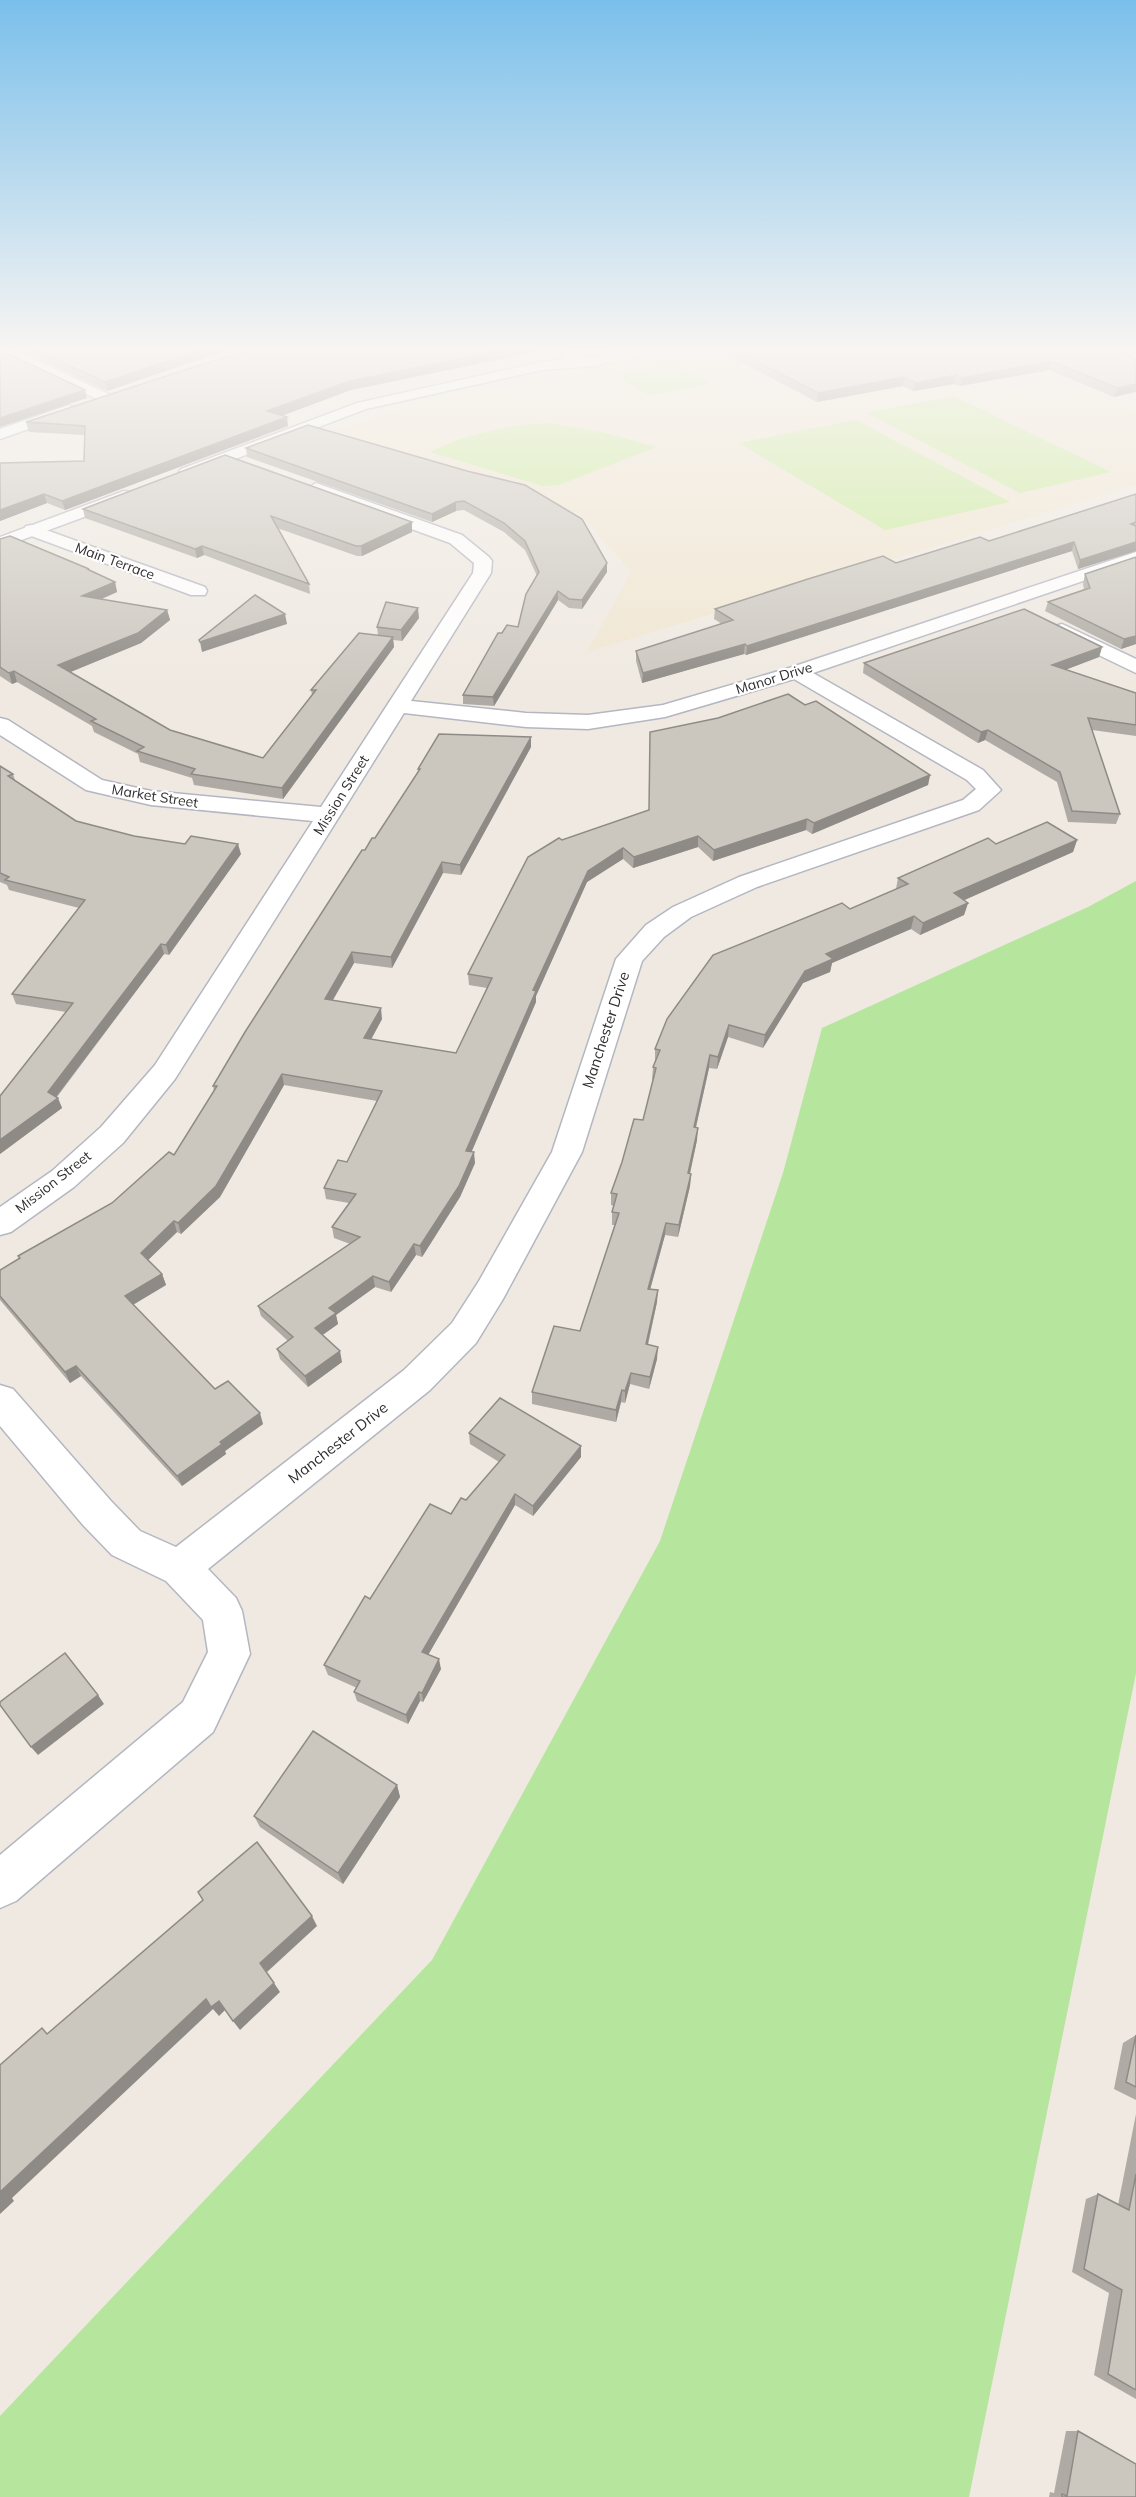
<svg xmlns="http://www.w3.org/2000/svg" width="1136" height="2497" font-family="Mulish,sans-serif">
  <rect width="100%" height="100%" fill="#efe9e1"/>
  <!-- education -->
  <path fill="#f0e6d1" d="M678 347H991L1136 411V485L587 652 631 572 580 514 327 433 402 407Z"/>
  <!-- green -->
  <path fill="#b6e59e" d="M1136 881V1673L969 2497H0V2416L432 1960 660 1541 783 1173 822 1028 1088 907Z"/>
  <!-- pitch -->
  <g fill="#c9ec9a">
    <path d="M675 363 712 384 649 395 614 374Z"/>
    <path d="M953 396 1111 472 1020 493 867 413Z"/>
    <path d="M856 420 1010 502 885 530 739 443Z"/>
    <path d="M550 423 602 432 656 447 559 485 543 486 430 452C469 433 507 425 550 423Z"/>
  </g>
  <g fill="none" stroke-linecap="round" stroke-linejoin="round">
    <!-- street casing -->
    <g stroke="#b4b7c1" stroke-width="3">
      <g id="street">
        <path d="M0 347H7L111 395 113 398 111 401H101L0 354Z"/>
        <path d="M69 405 77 410 74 413 0 439V429Z"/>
        <path d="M316 483 462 535 489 557 492 561 491 573 411 701 526 713 588 715 663 705 789 668 1136 552V563L813 673 983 770 1001 790 979 810 757 887 691 917 664 937 642 961 582 1152 503 1299 476 1343 430 1390 208 1569 236 1598 242 1611 250 1654 213 1732 16 1901 0 1908V1855L183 1702 208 1652 203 1620 166 1581 112 1555 83 1525 0 1426V1385L13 1389 111 1501 140 1531 176 1547 404 1370 452 1323 479 1281 552 1152 616 959 646 925 673 907 739 877 963 800 976 789 967 780 794 679 665 717 588 729 526 727 404 713 175 1079 123 1143 74 1187 11 1232 0 1235V1207L52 1171 101 1127 155 1065 313 821 151 805 86 790 0 735V718L8 720 102 780 151 791 321 807 473 573 474 563 450 543 310 492 308 488Z"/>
        <path d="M32 525 205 587 207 591 205 595H191L26 534 23 530 26 526Z"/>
        <path d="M1062 624 1136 659V673L1055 634 1052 630 1055 626Z"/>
      </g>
    </g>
    <!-- secondary casing -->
    <g stroke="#b4b7c1" stroke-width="3">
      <g id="secondary">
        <path d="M576 347H608L618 355 612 361 596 366 542 370 366 409 193 475H181L179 472 181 469 357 403 542 362 565 359 562 356 567 349ZM586 353 602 355 590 358 577 355Z"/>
        <path d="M124 491 130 492 132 496 130 500 0 548V537Z"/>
      </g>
    </g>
    <!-- street -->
    <use href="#street" fill="#fff" fill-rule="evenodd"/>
    <!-- secondary -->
    <use href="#secondary" fill="#fff" fill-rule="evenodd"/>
  </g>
  <!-- wall -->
  <g fill="#afaba4">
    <path d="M13 347H254L215 354 107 391Z"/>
    <path d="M267 347H559L351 390 281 416 288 426 65 510 47 503 0 521V463L84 461V435L29 432 26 422Z"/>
    <path d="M713 347H1109L1136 359 1114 397 1049 370 960 386 954 384 913 391 903 386 817 402Z"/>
    <path d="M1117 347H1136V356Z"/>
    <path d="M308 425 607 563V572L582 609 569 608 558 600 494 706 463 704V695L502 633 518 627 537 576 525 550 504 532 464 510 456 511 432 522 247 457 246 448Z"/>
    <path d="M1136 494V551L1078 569 1072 551 746 655 744 654 642 683 636 661V651L722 624 714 619 715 609 896 563 989 541Z"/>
    <path d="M83 509 412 522V532L362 556H357L277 528 309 584 310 594 204 555 197 558 85 518Z"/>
    <path d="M0 539 90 571 115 582 117 592 102 599 167 610 170 620 141 643 70 672 170 730 263 758 312 695 311 690 378 635 377 627 419 618 402 641 393 640 394 647 283 799 194 785 192 778 140 762 138 754 94 732 92 726 17 682 12 684 0 676Z"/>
    <path d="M1136 557V644L1121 649 1045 611 1048 602 1084 589 1083 584 1085 574Z"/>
    <path d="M1102 647 1099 657 1065 670 1136 693V736L1092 730 1120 814 1116 824 1068 822 1057 782 985 740 978 743 863 673 864 663Z"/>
    <path d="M805 705 930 775 928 785 812 834 806 830 713 861 698 847 633 868 623 859 587 882 536 996V1002L472 1151 475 1163 460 1197 422 1257 416 1255 391 1292 375 1287 336 1315 338 1324 322 1335 342 1362 308 1387 280 1359 277 1349 288 1341 261 1316 258 1306 350 1244 334 1238 332 1227 349 1203 326 1199 324 1188 347 1162 377 1101 284 1085 220 1197 181 1234 177 1232 148 1260 162 1274 166 1285 133 1305 215 1389 263 1424 225 1451 226 1454 182 1486 81 1376 70 1383 0 1300V1270L19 1259 18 1256 112 1203 174 1155 214 1091 213 1086 365 850 375 838 418 772V769L531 737V747L461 875 443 873 392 968 354 963 333 1000 382 1019 371 1039 456 1053 487 988 469 985 468 974 562 840 648 810Z"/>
    <path d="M0 766 13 774 15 780 76 821 134 836 241 854 169 955 164 954 57 1097 62 1108 0 1154 66 1012 16 1004 12 994 79 908 9 890 7 885 0 882Z"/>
    <path d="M1077 840 1073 852 964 900 968 903 964 915 920 935 911 929 832 963 830 972 803 983 763 1048 728 1037 717 1069 709 1068 696 1127 697 1140 690 1174H691L690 1186 678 1237 665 1235 650 1289 657 1302 648 1345 657 1359 649 1389 630 1384 625 1403 621 1402 616 1422 532 1404V1392L580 1331 615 1225H612V1212L614 1206 611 1205V1193L643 1120 653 1080 652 1079 653 1067 655 1061V1049L850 909 896 889 898 878 996 844Z"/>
    <path d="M469 1433 581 1446V1457L533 1516 515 1505 428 1655 441 1669 423 1702 420 1701 408 1724 357 1701 354 1692 357 1688 328 1675 324 1665 370 1599 451 1514 466 1500 499 1462 470 1444Z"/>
    <path d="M397 1785 400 1797 343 1884 260 1827 254 1816Z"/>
    <path d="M1136 2035V2100L1114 2089 1123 2043Z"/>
    <path d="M1136 2114V2399L1094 2375 1109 2293 1072 2272 1086 2199 1098 2194 1118 2205Z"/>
    <path d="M1066 2431H1078L1136 2497H1049L1050 2492 1054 2493Z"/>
  </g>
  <!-- shaded-wall -->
  <g fill="#8e8b86">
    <path d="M210 347H254L215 354 107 391 105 382Z"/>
    <path d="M518 347H559L351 390 268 421 267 411 350 381Z"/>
    <path d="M1051 361 1049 370 960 386 962 378Z"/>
    <path d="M956 375 954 384 913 391 915 383Z"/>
    <path d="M904 377 903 386 817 402 818 393Z"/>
    <path d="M1136 384V392L1114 397 1117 388Z"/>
    <path d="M85 390 87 398 0 427V418Z"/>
    <path d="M287 417 288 426 65 510 62 501Z"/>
    <path d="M44 494 47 503 0 521V510Z"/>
    <path d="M456 502V511L432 522V514Z"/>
    <path d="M412 522V532L362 556 361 546Z"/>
    <path d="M1074 542 1072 551 746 655 747 646Z"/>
    <path d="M1136 542V551L1078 569 1080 560Z"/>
    <path d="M202 546 204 555 197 558 195 549Z"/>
    <path d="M607 563V572L582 609V600Z"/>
    <path d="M115 582 117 592 85 606 82 596Z"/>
    <path d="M558 591V600L494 706 493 697Z"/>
    <path d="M418 608 419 618 402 641 401 630Z"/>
    <path d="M167 610 170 620 141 643 61 676 58 665Z"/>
    <path d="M285 614 287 624 202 652 200 642Z"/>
    <path d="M1136 636V644L1121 649 1124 639Z"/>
    <path d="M393 637 394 647 283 799 282 788Z"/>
    <path d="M745 644 744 654 642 683 643 673Z"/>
    <path d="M1102 647 1099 657 1049 676 1052 665Z"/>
    <path d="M14 671 17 682 12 684 9 673Z"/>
    <path d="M988 730 985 740 978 743 981 732Z"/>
    <path d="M531 737V747L461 875 460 865Z"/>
    <path d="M930 775 928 785 812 834 814 823Z"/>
    <path d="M807 819 806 830 713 861 714 850Z"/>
    <path d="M698 836V847L633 868 634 857Z"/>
    <path d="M1077 840 1073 852 951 906 954 893Z"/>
    <path d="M238 844 241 854 169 955 166 945Z"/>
    <path d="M623 848V859L587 882 536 996V1002L467 1162 466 1151 533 990 588 871Z"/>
    <path d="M442 862 443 873 392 968 391 957Z"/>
    <path d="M968 903 964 915 920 935 923 923Z"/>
    <path d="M914 916 911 929 832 963 830 972 803 983 763 1048 765 1035 805 971 826 954Z"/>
    <path d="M161 944 164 954 53 1101 58 1098 62 1108 0 1154V1140L48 1092Z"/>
    <path d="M352 952 354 963 327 1010 325 999Z"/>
    <path d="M381 1008 382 1019 366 1049 364 1038Z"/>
    <path d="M729 1025 728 1037 717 1069 718 1057Z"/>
    <path d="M710 1055 709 1068 693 1140 694 1127Z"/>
    <path d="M282 1074 284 1085 220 1197 181 1234 178 1223Z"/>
    <path d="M698 1128 697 1140 687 1186 688 1173Z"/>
    <path d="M474 1152 475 1163 460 1197 422 1257 420 1246Z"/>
    <path d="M691 1174 690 1186 678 1237 679 1225Z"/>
    <path d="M174 1221 177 1232 145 1263 141 1253Z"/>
    <path d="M666 1223 665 1235 647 1301 648 1289Z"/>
    <path d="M414 1244 416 1255 391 1292 389 1282Z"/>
    <path d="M162 1274 166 1285 129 1307 125 1296Z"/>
    <path d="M373 1276 375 1287 336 1315 338 1324 317 1339 315 1328 329 1308Z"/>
    <path d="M658 1290 657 1302 645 1356 646 1344Z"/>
    <path d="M658 1347 657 1359 649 1389 650 1377Z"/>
    <path d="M340 1351 342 1362 308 1387 305 1376Z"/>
    <path d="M76 1366 81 1376 70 1383 65 1372Z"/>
    <path d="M631 1373 630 1384 625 1403V1391Z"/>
    <path d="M622 1390 621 1402 616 1422V1410Z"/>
    <path d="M260 1413 263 1424 225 1451 226 1454 182 1486 177 1476 220 1442Z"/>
    <path d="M581 1446V1457L533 1516V1506Z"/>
    <path d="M515 1494V1505L424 1662 422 1652Z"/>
    <path d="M439 1659 441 1669 423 1702 422 1693Z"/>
    <path d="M419 1692 420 1701 408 1724 406 1715Z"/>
    <path d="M98 1695 104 1704 38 1755 31 1747Z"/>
    <path d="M397 1785 400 1797 343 1884 338 1873Z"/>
    <path d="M312 1916 317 1926 267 1972 260 1963Z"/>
    <path d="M274 1983 280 1992 240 2030 233 2021Z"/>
    <path d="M206 1999 219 2001 226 2009 219 2016 213 2009 12 2198 14 2201 0 2214V2192Z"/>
  </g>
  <!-- building -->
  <g fill="#cbc7bf" stroke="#8e8b86" stroke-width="1.5">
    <path d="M29 347H210L105 382Z"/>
    <path d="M267 347H518L350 381 267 411 287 417 62 501 44 494 0 510V463L84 461 85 426 26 422 206 363Z"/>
    <path d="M730 347H1109L1136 359V384L1117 388 1051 361 962 378 956 375 915 383 904 377 818 393Z"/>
    <path d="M0 350 85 390 0 418Z"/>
    <path d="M308 425 467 471 525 485 582 519 607 563 582 600 569 599 558 591 493 697 463 695 498 633H502L507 625 518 627 526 594 539 572 525 541 504 523 464 501 456 502 432 514 246 448Z"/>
    <path d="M225 455 412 522 361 546H356L271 516 309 584 202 546 195 549 83 509Z"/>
    <path d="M1136 494V522L1131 524 1136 526V542L1080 560 1074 542 747 646 745 644 643 673 636 651 733 620 715 609 808 579 883 556 896 563 980 537 989 541Z"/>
    <path d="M10 536 89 569H87L115 582 82 596 167 610 138 633 58 665 170 730 263 758 316 690H311L359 633 393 637 282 788 191 774 195 769 137 751 144 747 91 721 96 719 14 671 9 673 0 667V539Z"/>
    <path d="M1136 557V636L1124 639 1048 602 1090 588 1085 574Z"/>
    <path d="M255 595 285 614 200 642 199 640Z"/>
    <path d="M386 602 418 608 401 630 377 627Z"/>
    <path d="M1024 609 1102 647 1052 665 1136 693V725L1088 718 1120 814 1072 811 1060 772 988 730 981 732 864 663Z"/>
    <path d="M788 694 805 705 816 701 930 775 814 823 807 819 714 850 698 836 634 857 623 848 588 871 533 990 536 991 466 1151 474 1152 459 1186 420 1246 414 1244 389 1282 373 1276 329 1308 336 1313 315 1328 340 1351 305 1376 277 1349 293 1337 258 1306 360 1237 332 1227 356 1194 324 1188 338 1160 347 1162 382 1091 282 1074 216 1186 178 1223 174 1221 141 1253 162 1274 125 1296 215 1389 228 1381 260 1413 220 1442 222 1444 177 1476 76 1366 65 1372 0 1296V1270L20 1258 18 1256 112 1203 169 1152 174 1155 217 1086H213L245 1032 362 850H365L372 838H375L420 769H418L439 734 531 737 460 865 442 862 391 957 352 952 325 999 381 1008 364 1038 456 1053 492 978 468 974 528 857 559 838 562 840 649 810 650 732 718 718Z"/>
    <path d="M0 766 13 774 8 776 76 821 134 836 185 844 191 836 238 844 166 945 161 944 48 1092 58 1098 0 1140V1096L73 1003 12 994 85 900 5 880 9 877 0 873Z"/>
    <path d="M1047 822 1077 840 954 893 968 903 923 923 914 916 826 954 833 959 805 971 765 1035 729 1025 718 1057 710 1055 694 1127 698 1128 688 1173 691 1174 679 1225 666 1223 648 1289 658 1290 646 1344 658 1347 650 1377 631 1373 625 1391 622 1390 616 1410 532 1392 554 1326 580 1331 619 1213 612 1212 617 1194 611 1193 622 1162 634 1119 643 1120 656 1068 653 1067 660 1050 655 1049 667 1019 713 955 842 903 850 909 908 884 898 878 988 838 996 844Z"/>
    <path d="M500 1398 581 1446 533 1506 515 1494 422 1652 439 1659 422 1693 419 1692 406 1715 354 1692 360 1681 324 1665 365 1596 370 1599 430 1504 451 1514 461 1498 466 1500 505 1455 469 1433Z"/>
    <path d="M65 1653 98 1695 31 1747 0 1705V1702Z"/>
    <path d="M313 1731 397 1785 338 1873 254 1816Z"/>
    <path d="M257 1842 312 1916 260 1963 274 1983 233 2021 219 2001 211 2007 206 1999 0 2192V2065L42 2028 47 2034 203 1900 198 1892Z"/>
    <path d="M1136 2035V2087L1126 2082Z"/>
    <path d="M1136 2174V2390L1108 2374 1122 2290 1084 2269 1098 2194 1129 2210Z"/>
    <path d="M1078 2431 1136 2464V2497H1062V2494L1067 2496Z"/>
  </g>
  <!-- sky -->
  <linearGradient id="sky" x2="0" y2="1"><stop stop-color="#7abfeb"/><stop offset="0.5" stop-color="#f8f5f2"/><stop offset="1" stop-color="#f8f5f2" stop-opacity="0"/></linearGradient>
  <rect width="1136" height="697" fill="url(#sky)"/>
  <g text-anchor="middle" stroke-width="4.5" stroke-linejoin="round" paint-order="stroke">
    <!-- far-street labels -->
    <g font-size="14" fill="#2e2e2e" stroke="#fff">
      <text transform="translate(115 561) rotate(20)" y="5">Main Terrace</text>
      <text transform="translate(774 678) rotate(-17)" y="5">Manor Drive</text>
      <text transform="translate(341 795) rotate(-58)" y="5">Mission Street</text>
      <text transform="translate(155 796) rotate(9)" y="5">Market Street</text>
      <text transform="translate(53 1182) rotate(-38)" y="5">Mission Street</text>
    </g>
    <!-- street labels -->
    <g font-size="15" fill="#2e2e2e" stroke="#fff">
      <text transform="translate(606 1030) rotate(-72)" y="5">Manchester Drive</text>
      <text transform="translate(338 1443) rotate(-38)" y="5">Manchester Drive</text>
    </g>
  </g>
</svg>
